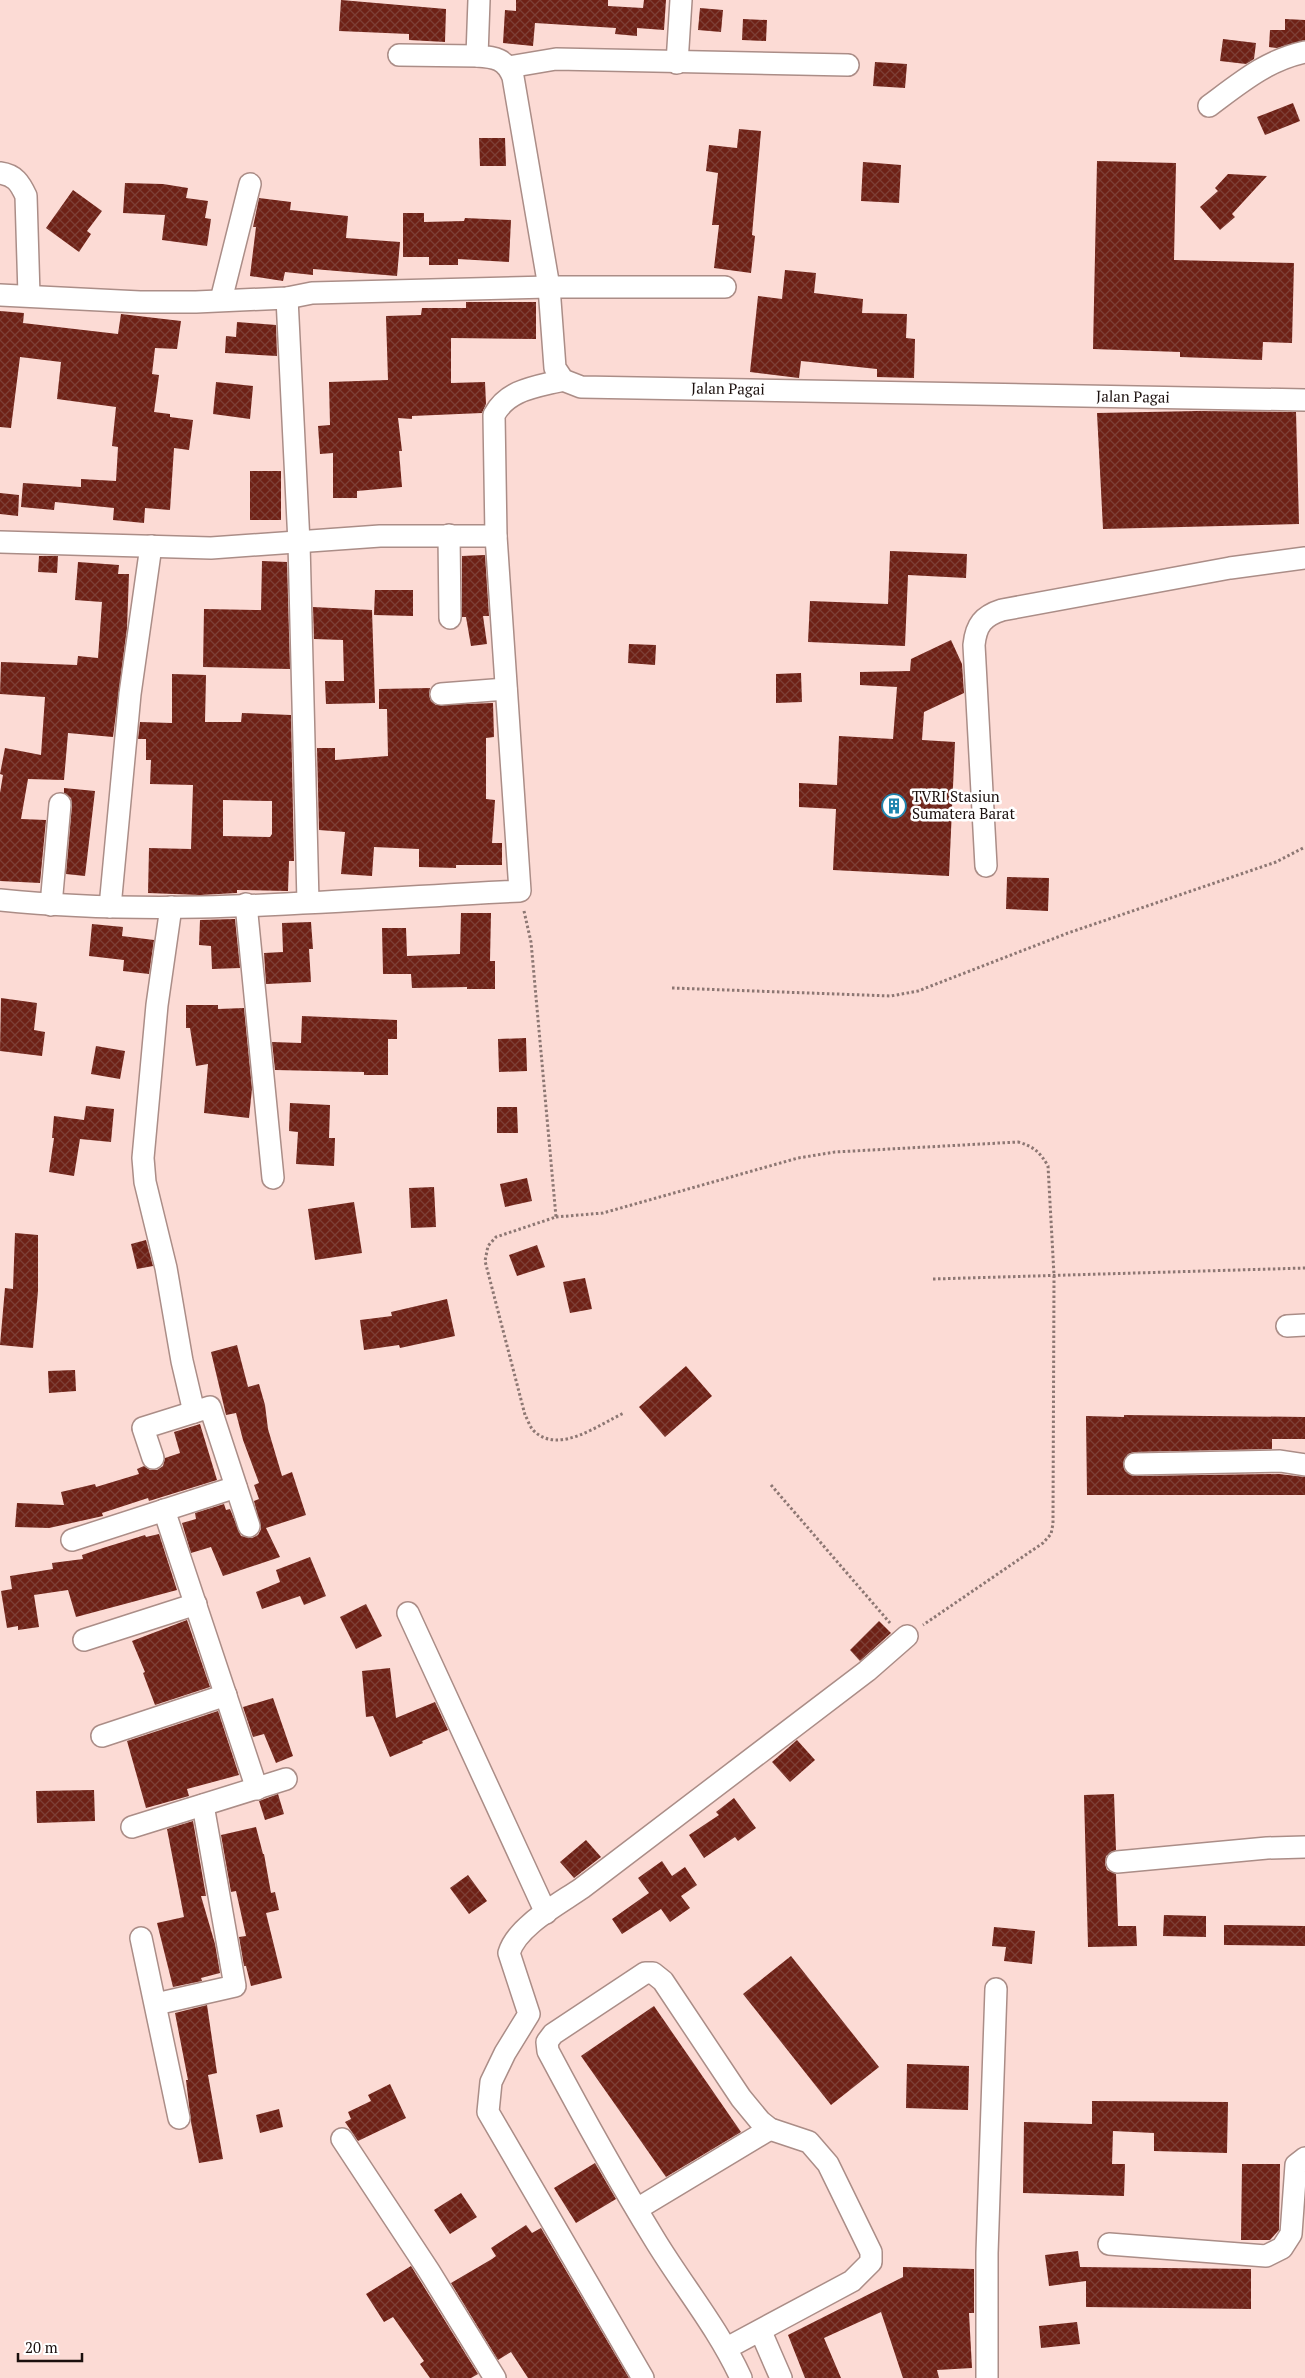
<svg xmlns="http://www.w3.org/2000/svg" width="1305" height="2378" font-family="'PT Serif',serif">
  <defs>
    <pattern id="building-cross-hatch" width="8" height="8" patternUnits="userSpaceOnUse" patternTransform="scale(1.25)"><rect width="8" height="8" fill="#6e2116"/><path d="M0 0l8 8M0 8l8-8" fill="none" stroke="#7d3f36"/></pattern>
  </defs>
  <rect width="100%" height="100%" fill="#fcdbd5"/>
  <!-- building -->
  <g fill="url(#building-cross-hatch)" fill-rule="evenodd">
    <path d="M341 0 446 9 445 42 409 40V34L339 31Z"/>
    <path d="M516 0H608V6L643 8 644 0H666L664 30 637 28V36L615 34 616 28 535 23 533 46 503 43 505 10 516 11Z"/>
    <path d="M700 8 723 10 721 32 698 30Z"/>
    <path d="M743 19 767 20 766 41 742 40Z"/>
    <path d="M1285 19 1305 20V40L1277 48 1269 47 1270 30H1285Z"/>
    <path d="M1223 39 1256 43 1254 59 1246 64 1220 61Z"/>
    <path d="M875 62 907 64 905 88 873 86Z"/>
    <path d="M1293 103 1300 121 1265 135 1257 117Z"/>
    <path d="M739 129 761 131 752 235 755 236 751 273 714 268 719 225H712L718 173 706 171 709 145 737 148Z"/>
    <path d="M479 138H505L506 166H480Z"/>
    <path d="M1097 161 1176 163 1174 260 1294 263 1292 343 1263 342 1262 360 1180 357V352L1093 349Z"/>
    <path d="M863 162 901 165 899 203 861 201Z"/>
    <path d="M1228 174 1267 176 1232 214 1235 217 1220 230 1200 207 1218 191 1215 188Z"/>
    <path d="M125 183 163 184 188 188 186 198 208 201 205 218 211 219 207 246 162 240 165 215 123 213Z"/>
    <path d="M73 190 102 211 87 231 91 234 79 252 46 228Z"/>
    <path d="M259 198 291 202 290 210 348 216 346 238 400 242 397 276 313 269V275L285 272 283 281 250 276 256 227H253Z"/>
    <path d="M403 213H424V222L464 221 465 218 511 220 509 262 458 259V265H429V257H403Z"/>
    <path d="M785 270 816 273 814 293 863 299 862 313 907 314 906 338 915 339 914 378 877 377V369L801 361 799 378 750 372 758 296 782 299Z"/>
    <path d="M466 302H536V339L451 338V383L485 382 486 404 482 413 412 416V419L398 418 402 451H399L402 487 357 491V498H333V453L320 454 318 426 330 425 329 382 388 380 386 316 421 315 422 308H466Z"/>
    <path d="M0 311 24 313 23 323 118 334 121 314 181 321 177 349 155 348 152 374 159 375 154 412 170 414V417L193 420 189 450 174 448 170 510 145 508 144 523 113 520 114 508 55 502 54 510 21 507 23 483 81 487V479L116 481 118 447 112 446 116 407 57 399 61 362 20 357 11 428 0 427Z"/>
    <path d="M237 322 276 325 277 356 225 353 226 336 236 337Z"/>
    <path d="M216 382 253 386 250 419 213 414Z"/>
    <path d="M1198 411 1296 412 1299 524 1103 529 1097 413Z"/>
    <rect x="250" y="471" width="31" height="49"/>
    <path d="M0 493 19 495 18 516 0 514Z"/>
    <path d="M890 551 967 554 966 578 908 575 905 646 808 642 810 601 888 604Z"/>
    <path d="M485 555 489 616H483L487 644 471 646 466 617H462V556Z"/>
    <path d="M39 556H58L57 573 38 572Z"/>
    <path d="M262 561 287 562 290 669 203 667 204 609 261 610Z"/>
    <path d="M78 562 119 565 118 574H129L127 628 113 737 68 733 64 780 28 779 21 819 46 820 40 883 0 881V793L3 775 0 774 5 748 41 755 45 697 0 694 1 662 77 665 78 656 98 658 102 602 75 600Z"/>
    <path d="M375 590H413V616L374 615Z"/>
    <path d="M313 607 372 610 375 703 326 704 325 681H344L343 640 314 639Z"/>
    <path d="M951 640 962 664 964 693 924 712 922 740 955 742 949 876 833 870 836 809 799 807V783L837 785 839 736 893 739 897 687 860 685V672L910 671 911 659Z"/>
    <path d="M629 644 656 645 655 665 628 663Z"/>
    <path d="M801 673 802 702 776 703V674Z"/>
    <path d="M172 674 206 675 205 722H241L242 713 291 715 294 861H289L288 891 237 890V893L200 895 148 893 149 848 191 849 193 785 150 784 151 760H146V739H138L140 722 172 723ZM223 800 272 801V834L270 837 223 836Z"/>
    <path d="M430 688 429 695 431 701 436 705 493 703 494 737 486 738V799L495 800 492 843H502V865H456V868L419 867V849L374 847 372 876 341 874 345 832 319 830 317 748H335V760L388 756 387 709H379V689Z"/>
    <path d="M64 788 95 791 85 876 66 874 72 805 71 798 64 793Z"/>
    <path d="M1007 877 1049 878 1048 911 1006 909Z"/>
    <path d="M461 913H491L490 961H495V989H467V987L412 988 411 974H383L382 928H406L407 956 460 954Z"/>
    <path d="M235 919 240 968 212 969 211 946 199 945 200 920Z"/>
    <path d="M311 922 313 949H309L311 982 266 984 264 953 283 952 282 923Z"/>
    <path d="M92 924 123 927 122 936 154 940 149 974 123 971 124 960 89 956Z"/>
    <path d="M1 998 37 1003 34 1030 45 1032 42 1056 0 1051Z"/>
    <path d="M186 1005H218V1009L244 1008 252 1089 249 1118 204 1113 208 1064 196 1066 190 1028H186Z"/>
    <path d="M302 1016 397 1020V1039H388V1075H364V1072L275 1070 272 1042 301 1043Z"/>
    <path d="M526 1038 527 1071 499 1072 498 1039Z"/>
    <path d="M96 1046 125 1051 120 1079 91 1074Z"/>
    <path d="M290 1103 330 1105 329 1138H335L334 1166 296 1164 298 1132 289 1131Z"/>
    <path d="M86 1106 114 1109 111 1142 80 1139 74 1176 49 1172 54 1138H52L54 1116 84 1120Z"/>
    <path d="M497 1107H517L518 1133H497Z"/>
    <path d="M527 1178 532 1201 505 1207 500 1184Z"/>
    <path d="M434 1187 436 1227 411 1228 409 1188Z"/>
    <path d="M354 1202 362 1253 315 1260 308 1209Z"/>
    <path d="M15 1233 38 1235V1291L33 1348 0 1345 5 1288 13 1289Z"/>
    <path d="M146 1240 153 1266 137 1269 131 1244Z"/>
    <path d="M537 1245 545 1267 517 1276 509 1255Z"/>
    <path d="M585 1278 592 1309 570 1313 563 1282Z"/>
    <path d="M447 1299 455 1336 400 1348 399 1345 364 1350 360 1320 392 1316 391 1312Z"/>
    <path d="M237 1345 248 1387 259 1384 265 1405 268 1429 282 1476 292 1472 306 1515 266 1528 280 1557 223 1576 211 1547 191 1553 182 1523 196 1519 195 1513 224 1504 226 1510 230 1509 241 1536 252 1538 258 1535 261 1529 254 1501 259 1499 254 1485 259 1483 243 1440 236 1413 226 1415 211 1352Z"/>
    <path d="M686 1366 712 1396 665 1437 639 1407Z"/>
    <path d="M75 1370 76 1391 49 1393 48 1371Z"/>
    <path d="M1124 1415 1305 1417V1439H1272V1449L1135 1452 1128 1454 1123 1464 1125 1471 1135 1476 1279 1474 1305 1477V1495H1087L1086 1416 1124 1417Z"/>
    <path d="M200 1424 217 1480 149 1501 148 1498 102 1513 103 1516 49 1528 15 1527 17 1503 64 1505 61 1492 95 1484 96 1487 139 1474 137 1469 144 1466 150 1470H157L163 1466 165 1458 180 1453 174 1432Z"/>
    <path d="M159 1534 177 1590 76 1617 68 1590 34 1595 39 1627 18 1630V1626L7 1628 1 1591 12 1589 10 1576 53 1569 52 1563 83 1559 82 1555 103 1548 145 1535 146 1537Z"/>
    <path d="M310 1557 326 1596 304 1605 300 1596 262 1609 256 1592 280 1582 276 1570Z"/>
    <path d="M366 1604 382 1636 356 1649 340 1617Z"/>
    <path d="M187 1620 210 1687 155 1705 143 1673 145 1672 132 1641Z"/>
    <path d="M879 1621 891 1633 860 1661 850 1650Z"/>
    <path d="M390 1668 396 1718 435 1702 448 1730 422 1741 423 1743 390 1757 373 1716 366 1717 362 1671Z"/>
    <path d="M273 1698 293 1756 276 1763 264 1734 253 1737 243 1707Z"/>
    <path d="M218 1711 239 1775 187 1789 189 1796 146 1808 127 1741Z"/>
    <path d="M797 1740 815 1760 790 1782 772 1762Z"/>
    <path d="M94 1790 95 1821 37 1823 36 1791Z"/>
    <path d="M278 1794 284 1814 265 1820 259 1801Z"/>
    <path d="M1114 1794 1116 1850 1106 1856 1105 1864 1107 1870 1116 1874 1118 1926H1136L1137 1946 1088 1947 1084 1795Z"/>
    <path d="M734 1798 756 1828 738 1841 735 1837 704 1858 689 1835 719 1815 716 1812Z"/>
    <path d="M193 1821 206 1896H201L215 1944 220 1973 201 1978 202 1981 173 1987 157 1923 184 1917 167 1829Z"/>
    <path d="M256 1827 263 1854H264L271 1893 275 1892 279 1910 266 1913 282 1978 251 1986 246 1966H244L239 1937 246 1936 236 1891 231 1892 221 1835Z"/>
    <path d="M586 1840 601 1857 574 1878 560 1862Z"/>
    <path d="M662 1861 672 1876 685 1867 697 1885 681 1896 690 1908 670 1922 661 1909 622 1934 612 1919 649 1893 638 1878Z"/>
    <path d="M468 1875 487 1901 469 1914 450 1888Z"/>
    <path d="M1164 1915 1206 1916V1937L1163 1936Z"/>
    <path d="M1224 1925 1305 1926V1946L1224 1945Z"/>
    <path d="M994 1927 1035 1931 1032 1964 1004 1961 1006 1947 992 1946Z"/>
    <path d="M791 1956 879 2067 831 2105 743 1994Z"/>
    <path d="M207 2005 217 2073 208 2075 223 2159 199 2163 191 2122 186 2080H188L175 2013Z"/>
    <path d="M654 2006 741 2132 666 2177 581 2056Z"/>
    <path d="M907 2064 969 2066 968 2110 906 2108Z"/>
    <path d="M390 2084 406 2118 358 2141 345 2122 351 2119 348 2112 371 2101 368 2095Z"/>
    <path d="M1092 2101 1228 2102 1227 2153 1154 2151V2133L1113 2131 1112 2164H1125L1124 2196 1023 2193 1024 2122 1092 2124Z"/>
    <path d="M279 2109 283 2127 260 2133 256 2115Z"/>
    <path d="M595 2163 616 2199 576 2223 554 2188Z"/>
    <path d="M1242 2164H1280L1279 2230 1270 2240H1241Z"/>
    <path d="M461 2193 477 2217 450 2234 434 2210Z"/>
    <path d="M526 2225 532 2233 541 2228 629 2378H528L511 2352 498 2360 451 2283 492 2259 496 2256 491 2248Z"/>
    <path d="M1078 2251 1080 2267 1251 2269V2309L1086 2307V2281L1049 2286 1045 2255Z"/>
    <path d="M411 2266 478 2374 471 2378H430L420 2364 424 2361 393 2317 384 2322 366 2294Z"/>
    <path d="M903 2267 974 2269V2313H969L972 2368 937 2370 939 2378H903L881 2312 824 2338 841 2378H805L788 2335 903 2277Z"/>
    <path d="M1077 2322 1080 2344 1041 2348 1039 2326Z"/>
  </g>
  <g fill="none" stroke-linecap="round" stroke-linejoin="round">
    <!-- minor casing -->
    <g stroke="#ab8d87" stroke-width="24">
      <g id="minor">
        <path d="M479 0 477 56C495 57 506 59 513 77L549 287 555 368 563 380 581 387 1305 400"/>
        <path d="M399 55 477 56"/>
        <path d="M677 63 681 0"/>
        <path d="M509 67 556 59 848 65"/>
        <path d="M1209 106C1240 83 1267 60 1305 52"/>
        <path d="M0 173C15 175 20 183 26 196L29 295"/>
        <path d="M0 295 140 302H196L287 298 312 293 549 287H725"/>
        <path d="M287 298 299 543 308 902"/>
        <path d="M221 300 250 184"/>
        <path d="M449 535 450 618"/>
        <path d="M0 542 211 548 380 536H496"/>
        <path d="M441 694 506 689"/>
        <path d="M986 866 974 645C976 625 983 616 1002 610L1230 568 1305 558"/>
        <path d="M0 900C173 918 348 899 520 891L496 536 494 415C508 389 536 387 563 380"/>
        <path d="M246 904 273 1178"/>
        <path d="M51 905 60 804"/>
        <path d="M110 907 130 694 151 546"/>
        <path d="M171 907 157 1005 143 1158 145 1182 166 1268 182 1361 194 1412 210 1407 249 1526"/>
        <path d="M1287 1326 1305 1325"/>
        <path d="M153 1458 143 1428 194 1412"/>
        <path d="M1135 1464 1280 1461 1305 1465"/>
        <path d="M164 1510 257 1789"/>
        <path d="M72 1540 236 1487"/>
        <path d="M408 1613 546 1913"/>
        <path d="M84 1640 196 1604"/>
        <path d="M102 1736 226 1695"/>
        <path d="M132 1827 286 1779"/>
        <path d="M1117 1862 1267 1848 1305 1847"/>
        <path d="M141 1938 179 2118"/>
        <path d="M156 2004 235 1986 203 1805"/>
        <path d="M342 2139 429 2271 495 2378"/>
        <path d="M637 2209 770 2129"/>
        <path d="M1109 2244 1266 2256 1282 2248 1291 2234 1296 2165 1305 2158"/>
        <path d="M761 2332 781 2378"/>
        <path d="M727 2348 852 2281 871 2262V2252L828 2164 809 2142 770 2129 760 2121 741 2098 663 1981 653 1973H645L553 2034 547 2042 548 2051C582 2115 617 2178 655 2240 683 2286 718 2328 741 2378"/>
        <path d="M643 2378 488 2112 491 2082 505 2053 529 2014 509 1953C517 1926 559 1904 582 1888L867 1671 907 1636"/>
        <path d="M987 2378V2253L996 1989"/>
      </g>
    </g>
    <!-- path -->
    <g stroke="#8d7773" stroke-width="3" stroke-dasharray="2.5 2.5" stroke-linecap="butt">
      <path d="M524 911 531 942 556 1217 496 1237 488 1246 485 1261 525 1415C528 1420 530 1428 535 1432 560 1454 598 1425 624 1413"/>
      <path d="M672 988 891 996 918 991 1068 933 1276 862 1305 847"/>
      <path d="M556 1217 603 1213 798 1158 835 1152 1018 1142C1033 1146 1040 1152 1048 1166L1054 1275 1053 1524 1051 1534 1043 1543 923 1625"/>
      <path d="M933 1279 1305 1268"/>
      <path d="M771 1485 890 1623"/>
    </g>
    <!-- minor -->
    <use href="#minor" stroke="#fff" stroke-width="21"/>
  </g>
  <!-- icons -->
  <defs>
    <g id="building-ring" transform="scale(1.25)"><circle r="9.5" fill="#fff" stroke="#1e85ae" stroke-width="1.5"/><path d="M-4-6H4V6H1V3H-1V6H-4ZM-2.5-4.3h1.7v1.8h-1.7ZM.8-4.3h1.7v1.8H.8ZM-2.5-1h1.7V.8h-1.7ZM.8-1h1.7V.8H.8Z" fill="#1e85ae"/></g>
  </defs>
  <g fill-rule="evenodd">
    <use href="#building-ring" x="894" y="806"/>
  </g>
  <g text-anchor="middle" stroke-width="5" stroke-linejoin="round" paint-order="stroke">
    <!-- street labels -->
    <g font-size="15" fill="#1b100e" stroke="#fff">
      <text transform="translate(728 389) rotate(1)" y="5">Jalan Pagai</text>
      <text transform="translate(1133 397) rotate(1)" y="5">Jalan Pagai</text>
    </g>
    <!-- poi labels -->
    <g font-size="15" fill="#1b100e" stroke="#fff" text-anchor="start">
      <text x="912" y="802">TVRI Stasiun<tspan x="912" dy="17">Sumatera Barat</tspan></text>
    </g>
  </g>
  <!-- scale -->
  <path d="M18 2353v8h64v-8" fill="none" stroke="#1b100e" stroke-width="2.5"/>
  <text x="25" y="2353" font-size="15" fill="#1b100e" stroke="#ffffff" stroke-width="4" paint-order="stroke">20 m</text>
</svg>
